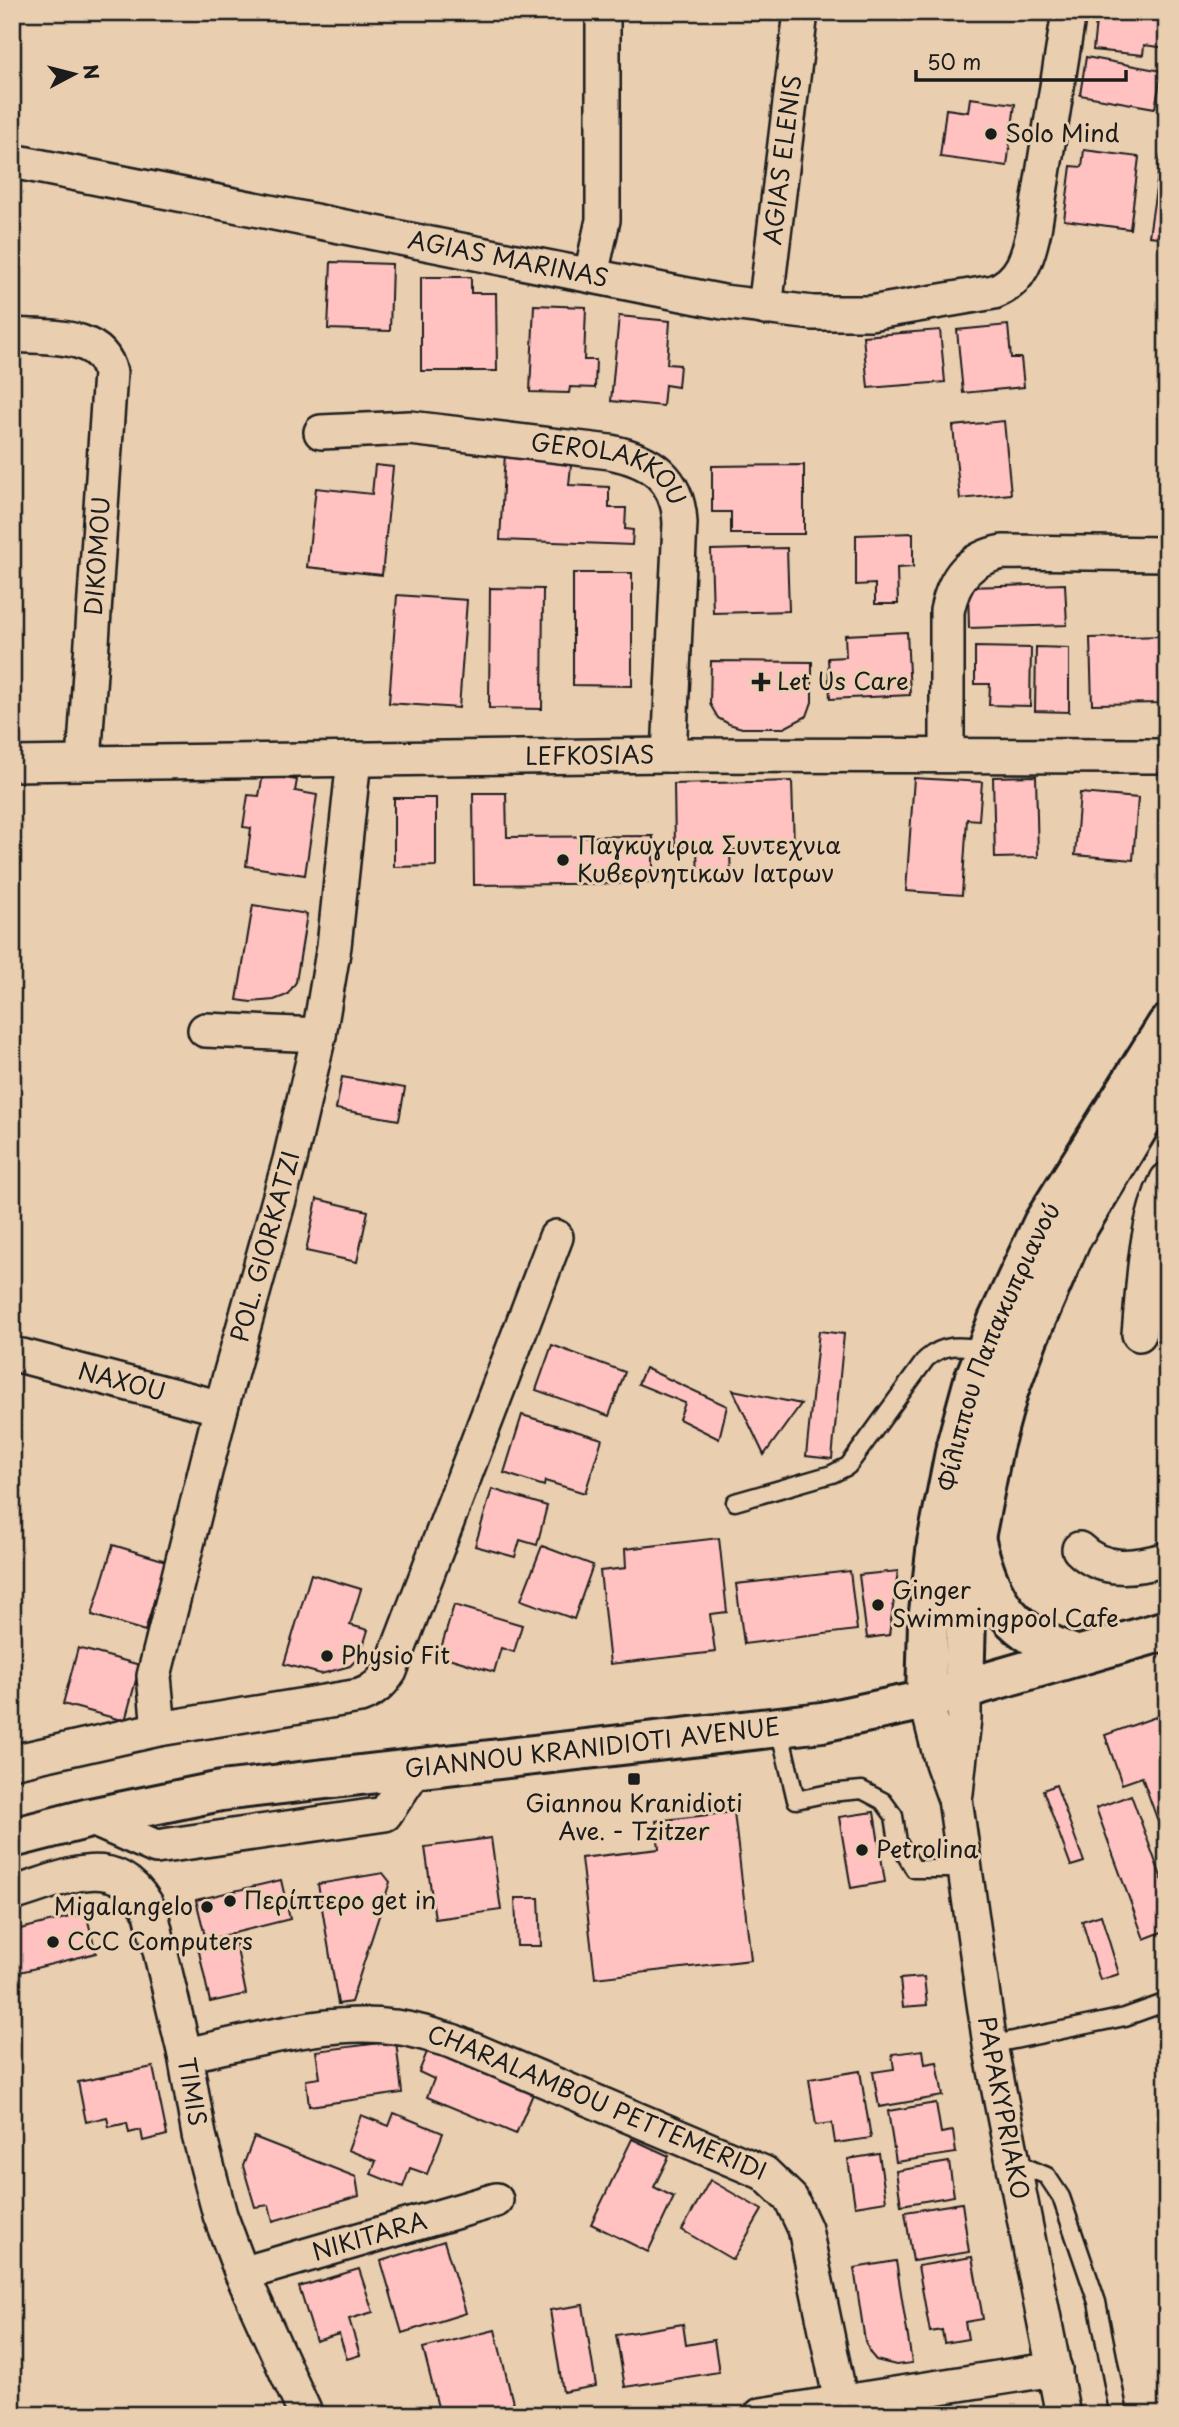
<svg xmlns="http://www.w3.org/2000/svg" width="1179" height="2427" font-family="'Playpen Sans',sans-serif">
  <rect width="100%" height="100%" fill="#e9ceb0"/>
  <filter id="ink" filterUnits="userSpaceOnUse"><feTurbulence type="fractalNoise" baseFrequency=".0143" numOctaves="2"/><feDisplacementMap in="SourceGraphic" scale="14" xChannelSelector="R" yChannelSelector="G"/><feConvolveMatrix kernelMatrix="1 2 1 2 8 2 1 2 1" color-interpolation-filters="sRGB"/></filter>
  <g filter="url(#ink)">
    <!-- built -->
    <path fill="#f0cab5" d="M1167 2275V2415H1166L1152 2327Z"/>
    <!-- building -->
    <g fill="#ffc2c0" stroke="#1c1c1c" stroke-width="2">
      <path d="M1097 12H1167V48L1144 45 1143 55 1093 50Z"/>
      <path d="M1086 57 1162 71 1155 108 1080 95Z"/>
      <path d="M970 98 1015 104 1007 166 940 157 946 109 968 112Z"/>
      <path d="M1084 150 1139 157 1130 229 1064 220 1071 166 1082 167Z"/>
      <path d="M1161 155H1167V238L1149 236Z"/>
      <path d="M331 262 392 264 390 331 328 329Z"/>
      <path d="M421 277H471V293H496L497 371H421Z"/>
      <path d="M534 305 586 307 584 360H596L595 388 570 387 569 393 530 392Z"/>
      <path d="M619 316 670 321 667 364 680 365 678 387 665 385 663 406 611 401Z"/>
      <path d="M1008 325 1011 358H1021L1024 387 963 393 957 330Z"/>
      <path d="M940 330 945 382 868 388 863 336Z"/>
      <path d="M1004 421 1011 494 960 499 953 426Z"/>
      <path d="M505 453 571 465 569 485 609 487V508H626L625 529 633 530 632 545 500 540Z"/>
      <path d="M375 465 393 467 382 575 307 567 316 488 372 494Z"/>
      <path d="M804 465V534H731V512H712V466Z"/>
      <path d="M913 533V567L897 568 898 604H875V584L856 585V535Z"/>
      <path d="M787 548 789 611 713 613 711 550Z"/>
      <path d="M573 573H632V686L573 685Z"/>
      <path d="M1065 584 1067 625 969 628 968 587Z"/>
      <path d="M490 588 543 589 542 709 489 708Z"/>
      <path d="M397 595 467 600 459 708 389 703Z"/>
      <path d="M907 632 910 695 830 699 828 658 846 657 845 635Z"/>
      <path d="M1164 636 1165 703 1092 704 1090 638Z"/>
      <path d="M975 647 1031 648 1030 706 989 705 990 684H975Z"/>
      <path d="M1036 647 1069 648V712L1035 711Z"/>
      <path d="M711 661 812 662V702L807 716 784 728H742L729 724 718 718 710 704Z"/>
      <path d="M263 775 297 780 295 791 317 795 305 875 246 866 251 828 243 827 248 795 259 796Z"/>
      <path d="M1036 776 1038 857 995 858 993 777Z"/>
      <path d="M914 778 982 782 979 820 967 819 962 895 906 891Z"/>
      <path d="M792 781 794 848 730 850 731 883 698 884 697 847H675L674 784Z"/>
      <path d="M473 793H506L507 837 653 836V883L474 885Z"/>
      <path d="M1080 793 1138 798 1133 860 1075 855Z"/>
      <path d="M394 798H436V866L394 867Z"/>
      <path d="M253 905 307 914 296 982 287 995 274 1000 251 1002 237 1000Z"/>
      <path d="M342 1077 405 1088 399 1120 336 1109Z"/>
      <path d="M317 1199 368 1211 357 1262 306 1251Z"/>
      <path d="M819 1331 844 1334 832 1459 806 1456Z"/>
      <path d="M552 1345 625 1372 609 1416 536 1390Z"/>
      <path d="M645 1368 727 1406 719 1439 679 1419 685 1403 638 1384Z"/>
      <path d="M733 1390 801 1404 764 1455Z"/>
      <path d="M522 1415 602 1439 585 1493 545 1481 544 1486 504 1473Z"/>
      <path d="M492 1489 547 1506 537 1545 520 1540 515 1557 475 1546Z"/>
      <path d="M719 1538 727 1612 710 1614 715 1652 610 1664 600 1571 626 1568 625 1549Z"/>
      <path d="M113 1545 166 1561 145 1631 92 1615Z"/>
      <path d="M542 1546 593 1565 574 1619 521 1600Z"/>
      <path d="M850 1571 857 1630 744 1644 736 1584Z"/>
      <path d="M898 1571 889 1635 867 1638 859 1575Z"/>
      <path d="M311 1574 361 1589 350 1625 368 1630 360 1656 350 1666 321 1674 284 1664Z"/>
      <path d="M454 1605 522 1625 514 1652 501 1648 494 1672 439 1655Z"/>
      <path d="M78 1648 140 1665 125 1721 63 1704Z"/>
      <path d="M1167 1713V1841H1165L1142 1777 1122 1784 1105 1735Z"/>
      <path d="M1056 1785 1084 1862 1071 1866 1043 1790Z"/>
      <path d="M1131 1795 1167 1893V1930L1144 1939 1096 1808Z"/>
      <path d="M734 1812 751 1960 595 1978 581 1858 659 1849 656 1821Z"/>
      <path d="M874 1812 885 1882 851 1888 839 1817Z"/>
      <path d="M491 1838 501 1910 435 1919 425 1847Z"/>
      <path d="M383 1873 390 1882 351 2002 338 2004 318 1884Z"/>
      <path d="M281 1880 290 1919 206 1940 196 1900Z"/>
      <path d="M515 1898H539L541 1946H517Z"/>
      <path d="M86 1913 96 1953 12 1974V1931Z"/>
      <path d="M1101 1915 1119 1974 1100 1980 1082 1921Z"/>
      <path d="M235 1939 246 1994 210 2002 198 1947Z"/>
      <path d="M924 1977 927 2005 903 2007 900 1979Z"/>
      <path d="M396 2041 402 2093 309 2106 306 2080 320 2078 316 2051Z"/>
      <path d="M431 2042 536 2087 516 2134 427 2097 434 2079 419 2072Z"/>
      <path d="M923 2050 925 2064 937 2062 943 2096 879 2107 873 2072 894 2069 892 2054Z"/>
      <path d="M153 2067 167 2135 143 2141 141 2130 129 2133 127 2123 109 2127 107 2117 86 2122 78 2082Z"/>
      <path d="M860 2071 871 2138 835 2143 832 2123 816 2125 809 2079Z"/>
      <path d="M936 2103 941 2133 953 2131 956 2153 896 2162 888 2111Z"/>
      <path d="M394 2113 443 2133 427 2174 410 2168 403 2187 371 2174 376 2161 348 2150 361 2115 389 2126Z"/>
      <path d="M254 2137 356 2177 359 2196 273 2221 269 2205 255 2207 243 2166Z"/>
      <path d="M632 2139 669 2156 654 2187 674 2197 648 2252 591 2224Z"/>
      <path d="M879 2154 886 2201 855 2206 848 2159Z"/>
      <path d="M949 2162 954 2196 901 2205 896 2171Z"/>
      <path d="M710 2180 762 2210 733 2260 682 2230Z"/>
      <path d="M962 2203 969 2252 913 2261 905 2212Z"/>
      <path d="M444 2241 466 2313 402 2333 381 2261Z"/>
      <path d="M972 2257 983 2319 965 2322 968 2339 944 2343 942 2330 930 2332 918 2266Z"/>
      <path d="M896 2261 912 2363 896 2365 876 2360 870 2353 865 2341 854 2268Z"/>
      <path d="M359 2269 373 2312 349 2319 360 2355 347 2359 339 2334 316 2341 299 2287Z"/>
      <path d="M583 2305 596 2386 563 2392 550 2310Z"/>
      <path d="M683 2324 686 2345 714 2340 719 2372 625 2387 616 2335Z"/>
      <path d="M495 2330 515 2411 499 2415H440L423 2348Z"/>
    </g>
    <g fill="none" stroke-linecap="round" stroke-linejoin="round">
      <!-- service casing -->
      <g stroke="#1c1c1c" stroke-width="21">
        <g id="service">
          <path d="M735 1502 832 1474 848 1466 854 1458 926 1359C945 1342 963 1346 986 1349"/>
          <path d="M779 1728 796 1800 829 1793 862 1790 883 1801 894 1816 898 1842 914 1869H965"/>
          <path d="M990 2045 1125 2017 1167 2002"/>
          <path d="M1014 2162 1047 2176 1061 2197 1097 2302 1119 2415"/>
        </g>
      </g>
      <!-- minor casing -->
      <g stroke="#1c1c1c" stroke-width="38">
        <g id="minor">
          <path id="s1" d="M12 161 723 302 813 313H870L994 292C1022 281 1028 257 1034 230L1069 12"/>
          <path d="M591 275 603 220V12"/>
          <path id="s2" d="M765 308 801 12"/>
          <path d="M12 335C46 338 101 331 110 373L84 762"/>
          <path id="s3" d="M321 432 410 428 610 452C651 460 678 478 680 523L669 755"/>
          <path d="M947 755V611C954 578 969 558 1003 552L1167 554"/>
          <path id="s4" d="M12 764 669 755 1167 756"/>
          <path d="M205 1030 319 1035"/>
          <path d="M1139 1334C1144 1282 1144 1227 1167 1180"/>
          <path id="s5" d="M22 1356 221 1408"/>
          <path d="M1079 1549C1103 1573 1136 1568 1167 1559"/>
          <path id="s6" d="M926 1700 942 1763 955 1799 990 2045 1063 2415"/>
          <path id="s7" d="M159 1729 154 1676 221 1408 290 1160 319 1035 334 946 354 759"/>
          <path d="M12 1762 159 1729 360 1696C374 1691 382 1683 390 1671L556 1237"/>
          <path d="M956 1793 964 1718V1690"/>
          <path d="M90 1818 156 1847 385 1814 416 1768"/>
          <path id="s8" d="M12 1894C68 1878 117 1846 151 1913L185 2055 199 2135 220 2215 242 2274 306 2415"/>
          <path id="s9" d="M185 2055C250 2042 328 2018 394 2027 414 2029 433 2036 452 2041L764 2173 791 2199 805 2229 841 2402"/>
          <path id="s10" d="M242 2274 496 2200"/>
          <path d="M761 2415 1055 2369"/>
        </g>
      </g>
      <!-- secondary casing -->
      <g stroke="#1c1c1c" stroke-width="44">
        <g id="secondary">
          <path d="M964 1690 966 1617 975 1538 993 1447 1008 1392 1028 1338 1071 1239 1167 1080"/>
          <path id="s11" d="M926 1700 928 1621 937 1543 957 1442 974 1380 998 1320 1043 1223 1167 1025"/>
        </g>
      </g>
      <!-- primary casing -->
      <g stroke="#1c1c1c" stroke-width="44">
        <g id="primary">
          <path d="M975 1538C992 1606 1011 1633 1078 1656"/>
          <path id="s12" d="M12 1838 90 1818 221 1791 822 1722 926 1700 1167 1630"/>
        </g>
      </g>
      <!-- service -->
      <use href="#service" stroke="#e9ceb0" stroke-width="16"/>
      <!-- minor -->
      <use href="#minor" stroke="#e9ceb0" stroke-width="33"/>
      <!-- secondary -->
      <use href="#secondary" stroke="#e9ceb0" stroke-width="38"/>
      <!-- primary -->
      <use href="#primary" stroke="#e9ceb0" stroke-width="38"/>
    </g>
  </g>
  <!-- markers -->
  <g fill="#1c1c1c" stroke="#e9ceb0" stroke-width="2.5">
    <circle cx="991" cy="134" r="7"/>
    <path d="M757.5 671.5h7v7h7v7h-7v7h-7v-7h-7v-7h7z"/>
    <circle cx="563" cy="860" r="7"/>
    <circle cx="878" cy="1605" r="7"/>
    <circle cx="327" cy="1656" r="7"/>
    <rect x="627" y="1772" width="14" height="14" rx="3.5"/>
    <circle cx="862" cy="1850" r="7"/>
    <circle cx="230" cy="1901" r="7"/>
    <circle cx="207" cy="1907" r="7"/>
    <circle cx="53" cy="1942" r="7"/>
  </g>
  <g text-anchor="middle" stroke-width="6" stroke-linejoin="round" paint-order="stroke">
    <!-- poi labels -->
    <g font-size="24" fill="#1c1c1c" stroke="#e9ceb0" text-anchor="start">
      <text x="1005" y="142">Solo Mind</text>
      <text x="777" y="690">Let Us Care</text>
      <text x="577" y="854">Παγκυγιρια Συντεχνια<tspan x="577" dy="28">Κυβερνητικων Ιατρων</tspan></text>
      <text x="892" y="1599">Ginger<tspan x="892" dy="28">Swimmingpool Cafe</tspan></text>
      <text x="341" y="1664">Physio Fit</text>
      <text x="634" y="1812" text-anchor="middle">Giannou Kranidioti<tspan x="634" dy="28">Ave. - Tzitzer</tspan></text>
      <text x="876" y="1858">Petrolina</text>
      <text x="244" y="1909">Περίπτερο get in</text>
      <text x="193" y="1915" text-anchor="end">Migalangelo</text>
      <text x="67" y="1950">CCC Computers</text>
    </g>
    <!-- street labels -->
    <g font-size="24" fill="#1c1c1c" stroke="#e9ceb0">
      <text dy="8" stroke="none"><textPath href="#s2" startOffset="149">AGIAS ELENIS</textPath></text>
      <text dy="8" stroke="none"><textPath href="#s1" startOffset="506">AGIAS MARINAS</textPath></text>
      <text dy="8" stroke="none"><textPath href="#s3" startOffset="296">GEROLAKKOU</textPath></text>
      <text transform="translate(98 556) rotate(-86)" y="8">DIKOMOU</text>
      <text dy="8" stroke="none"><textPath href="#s4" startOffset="578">LEFKOSIAS</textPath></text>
      <text dy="8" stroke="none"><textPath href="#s7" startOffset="497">POL. GIORKATZI</textPath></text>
      <text dy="8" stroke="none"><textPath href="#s11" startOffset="364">Φίλιππου Παπακυπριανού</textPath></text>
      <text dy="8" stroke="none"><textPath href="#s5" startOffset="103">NAXOU</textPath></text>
      <text dy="8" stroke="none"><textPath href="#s12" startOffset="588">GIANNOU KRANIDIOTI AVENUE</textPath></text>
      <text dy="8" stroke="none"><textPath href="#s8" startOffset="343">TIMIS</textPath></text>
      <text dy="8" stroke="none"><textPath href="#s9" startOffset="429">CHARALAMBOU PETTEMERIDI</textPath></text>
      <text dy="8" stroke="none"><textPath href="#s6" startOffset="416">PAPAKYPRIAKO</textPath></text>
      <text dy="8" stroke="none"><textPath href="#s10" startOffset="133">NIKITARA</textPath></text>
    </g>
  </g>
  <!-- margin -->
  <rect width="1179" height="2427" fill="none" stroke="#e9ceb0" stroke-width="42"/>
  <rect x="21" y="21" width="1137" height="2385" fill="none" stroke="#1c1c1c" stroke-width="2.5" filter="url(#ink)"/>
  <!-- north arrow -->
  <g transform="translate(74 74) rotate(83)" stroke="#e9ceb0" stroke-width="5" paint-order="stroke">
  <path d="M0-5L12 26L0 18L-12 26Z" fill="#1c1c1c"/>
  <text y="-10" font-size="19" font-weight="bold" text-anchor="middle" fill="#1c1c1c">N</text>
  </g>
  <!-- scale -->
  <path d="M916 70v10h210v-10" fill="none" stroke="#1c1c1c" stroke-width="3.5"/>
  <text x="927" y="70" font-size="21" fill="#1c1c1c" stroke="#e9ceb0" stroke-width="5" paint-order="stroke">50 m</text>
</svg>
